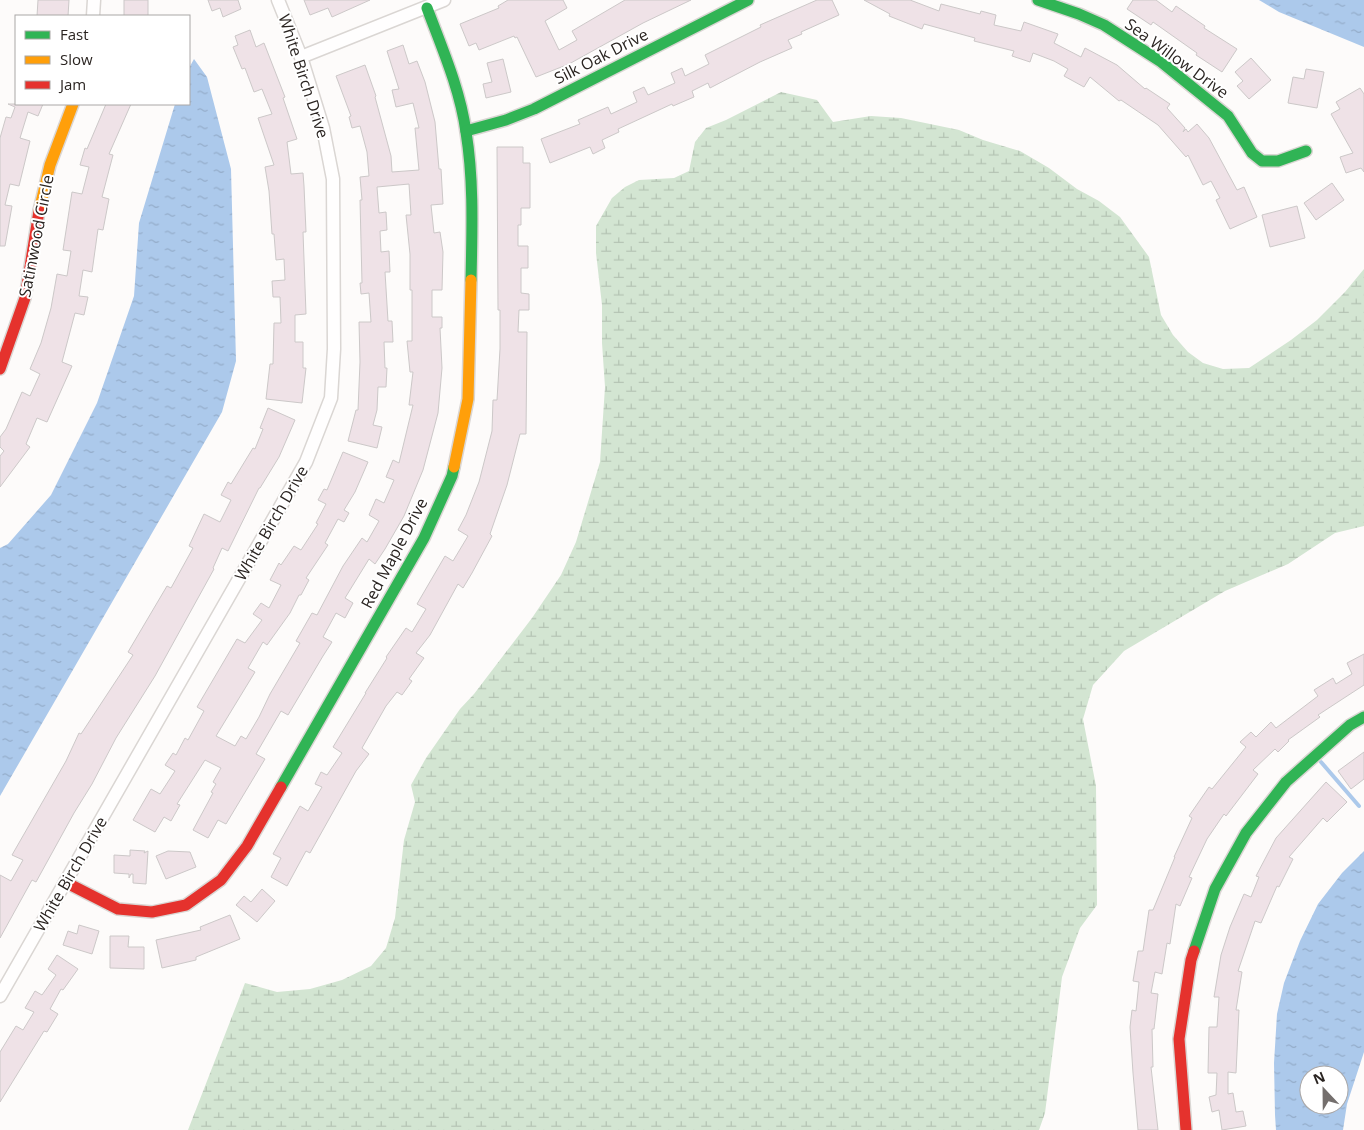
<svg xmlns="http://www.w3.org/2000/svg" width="1364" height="1130" font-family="'Open Sans',sans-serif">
  <defs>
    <pattern id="wetland-marsh" width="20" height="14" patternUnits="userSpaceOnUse" patternTransform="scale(1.25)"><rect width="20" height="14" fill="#d3e5d2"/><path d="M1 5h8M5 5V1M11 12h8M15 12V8" fill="none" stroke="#b5c4b4"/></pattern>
    <pattern id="water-ripples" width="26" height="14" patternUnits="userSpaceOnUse" patternTransform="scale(1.25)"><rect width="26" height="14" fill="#acc9eb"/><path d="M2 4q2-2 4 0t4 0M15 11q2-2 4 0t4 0" fill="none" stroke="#94acc9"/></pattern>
  </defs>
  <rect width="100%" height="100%" fill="#fdfbfa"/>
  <!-- wetland -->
  <path fill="url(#wetland-marsh)" d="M781 92 817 100 833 122 871 116 901 118 959 130 983 140 1020 151 1049 168 1077 189 1099 201 1120 217 1149 257 1161 315 1173 335 1188 352 1203 363 1223 369 1249 368 1291 340 1317 320 1345 292 1364 269V526L1335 533 1288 564 1225 591 1124 651 1093 685 1083 719 1096 786 1097 905 1080 928 1062 977 1045 1113 1039 1130H188L245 983 277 992 310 989 342 980 371 966 386 948 395 918 404 840 415 802 411 785 426 758 460 709 474 694 532 618 561 575 576 542 600 462 605 387 602 343V305L596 253V226L612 198 625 187 639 180 674 178 689 171 695 142 706 128 726 120Z"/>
  <!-- water -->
  <g fill="url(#water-ripples)" fill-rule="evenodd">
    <path d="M1259 0H1364V47L1279 12Z"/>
    <path d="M194 59 207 77 231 169 236 361 222 412 0 796V548L8 544 51 495 97 403 134 296 139 223 175 104H189V68Z"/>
    <path d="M1364 851V1052L1347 1104 1343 1130H1276L1275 1115 1274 1063 1277 1014 1284 983 1300 941 1318 904 1342 873ZM1309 1075H1339V1105H1309Z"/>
  </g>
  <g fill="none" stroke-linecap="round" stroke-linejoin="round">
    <!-- stream -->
    <path stroke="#acc9eb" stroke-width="4" d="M1321 762 1359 806"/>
  </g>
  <!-- building -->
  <g fill="#efe2e7" stroke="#ccc8c8">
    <path d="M38 0H69L68 16H37Z"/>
    <rect x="124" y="0" width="24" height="16"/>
    <path d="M208 0H238L241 9 223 17 220 8 212 11Z"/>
    <path d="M304 0H370L332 17 328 8 310 15Z"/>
    <path d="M508 0H563L567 8 545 21 559 50 577 40 572 31 625 0H691L643 23 569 64 536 77 517 37 515 38 514 36 479 50 476 43 469 46 460 24 499 8 498 6Z"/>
    <path d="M817 0H832L839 15 801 32 802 34 788 40 792 48 760 62 710 88 708 83 692 91 694 97 673 106 672 104 618 129 619 132 602 140 605 148 593 154 590 147 550 163 541 139 580 124 578 120 608 107 611 114 637 102 633 92 644 87 648 95 675 83 671 73 682 68 685 76 709 64 705 55 761 27 760 25Z"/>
    <path d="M864 0H910L939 11 941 4 980 14 981 11 996 15 994 25 1021 31 1024 22 1058 34 1054 43 1081 57 1085 48 1117 65 1145 89 1146 88 1170 104 1167 108 1185 128 1183 132 1186 129 1188 132 1197 124 1209 138 1237 190 1244 187 1257 217 1230 229 1216 200 1220 198 1211 181 1203 185 1188 155 1186 157 1158 125 1121 100 1119 101 1090 77 1084 87 1064 76 1068 69 1054 61 1033 53 1030 62 1012 56 1014 51 974 41 975 38 924 24 922 29 889 16 890 14Z"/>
    <path d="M1133 0H1156L1172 12 1176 6 1205 26 1204 28 1237 49 1222 72 1196 55 1197 53 1153 22 1151 25 1127 9Z"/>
    <path d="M250 30 256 47 264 43 285 97 283 98 297 139 287 142 291 174 303 173 304 186 306 232H303L306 314 295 315V342H303V368H306L302 403 266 399 270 364H273L274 323H281L280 297H273L272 281 285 280 284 259 276 260 274 234H272L269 191 265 167 274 165 258 118 272 114 262 89 254 92 245 68 242 69 233 47 238 45 235 36Z"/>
    <path d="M403 45 409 64 417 61 425 82 435 122 439 169H441L443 204 431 205 434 233 440 232 443 252 442 290H432V317H442V328H440L442 368 438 413 423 470 404 516 385 549 375 564 369 559 345 598 353 603 345 618 336 613 323 637 332 642 323 656 288 715 281 711 256 754 265 759 226 824 218 820 208 838 193 830 213 793 211 792 216 784 213 782 221 768 205 760 177 804 180 805 171 821 164 817 155 832 133 820 151 789 160 794 175 771 165 765 173 753 176 755 185 738 188 740 204 711 197 707 237 639 245 643 262 620 253 614 261 603 269 608 281 585 270 580 279 563 281 565 294 546 301 550 318 524 316 523 326 504 318 500 324 489 327 490 343 452 368 462 355 492 344 510 349 513 344 522 338 519 325 543 328 545 306 578 309 580 301 595H299L290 613 267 645 263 642 248 668 255 672 216 736 235 746 241 736 246 739 259 717 270 694 300 643 296 641 312 613 317 615 343 566 362 538 367 542 379 521 369 515 376 499 384 503 394 480 386 477 393 460 399 463 413 405H409L413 372H410L407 341H412V290H410V254L406 215H411L409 184 377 187 379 213 386 212 387 230 380 231 381 252 389 251 390 272H385L388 321H392L393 342H384L385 368H387L386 387H378L377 410 373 425 382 427 377 448 348 441 356 410H358L360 362 359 322H371L369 293 361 294 360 283H362L360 200H362L360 177 369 176 367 152 360 126 352 128 349 117 351 116 336 76 365 65 376 96 375 97 391 156 392 172 419 170 415 128H419L413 103 396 107 392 90 399 89 387 51Z"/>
    <path d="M1251 58 1271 80 1249 99 1237 86 1243 81 1235 72Z"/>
    <path d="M503 59 511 92 486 98 483 84 492 82 487 63Z"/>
    <path d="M1306 69 1324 72 1317 108 1288 103 1293 77 1304 79Z"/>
    <path d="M1360 88 1364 94V172L1361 168 1346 173 1340 157 1353 153 1331 114 1340 109 1336 102Z"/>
    <path d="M8 104H43L38 116 28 112 20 138 30 141 19 186 10 184 5 205 12 206 5 246H0V138L6 117 11 118 15 107Z"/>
    <path d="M106 104H131L109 154 113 155 102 197 109 199 103 230 98 229 92 272 83 270 79 296 88 297 84 315 75 313 62 362 72 366 47 422 37 418 26 444 30 447 0 487V456L4 451 0 447V437L6 429 22 392 30 396 40 374 30 369 41 343 51 308 57 274 67 276 71 251 63 250 72 192 82 194 89 167 80 165 85 148 87 149Z"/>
    <path d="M497 147H523V163H530V208H521V225H518V246H528V268H521V293L529 294V310H519L518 332H527L526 434H520L507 485 490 534 492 536 472 573 463 588 458 584 430 635 416 653 424 658 409 679 412 681 402 695 397 692 386 706 362 748 369 754 356 771 310 853 306 851 287 886 271 877 281 858 273 854 300 806 308 811 322 787 315 784 321 772 327 775 342 753 333 747 366 693H365L387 658 386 657 406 628 412 632 426 609 417 604 445 556 453 561 468 536 458 530 466 515 479 482 492 431 493 400H497L500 349V310H498Z"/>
    <path d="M1332 183 1344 200 1316 220 1304 203Z"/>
    <path d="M1297 206 1305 238 1270 247 1262 215Z"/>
    <path d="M268 408 295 420 279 457 260 488H259L228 551 222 548 213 568 214 569 155 676 116 738 92 784 74 813 36 882 32 880 0 938V875L11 881 23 860 12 855 66 761 79 733 81 734 133 655 128 652 167 586 171 588 193 548 189 546 204 514 220 522 231 500 221 495 228 482 231 484 253 448 255 449 263 429 260 428Z"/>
    <path d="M1364 654V685L1318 715 1320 717 1288 740 1289 741 1278 752 1275 749 1253 770 1258 774 1226 816 1224 814 1207 839 1189 877 1192 878 1180 906 1176 904 1170 944 1167 943 1162 974 1155 972 1151 993 1158 994 1154 1029H1152L1153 1067H1151L1158 1130H1138L1133 1073 1130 1027 1132 1010 1136 1011 1139 982 1133 981 1138 951H1143L1149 910H1153L1175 857H1174L1192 818 1189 816 1209 787 1212 789 1246 747 1240 742 1251 732 1256 737 1271 722 1276 728 1318 696 1314 690 1333 678 1336 684 1352 674 1347 663Z"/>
    <path d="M1364 752V779L1351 789 1338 771Z"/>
    <path d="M1326 782 1347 802 1327 822 1323 818 1289 857 1293 859 1279 887 1277 886 1261 923 1255 921 1238 971 1242 972 1236 1010H1239L1236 1073 1228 1072V1094L1233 1093 1236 1112 1243 1111 1246 1126 1222 1130 1219 1110 1212 1112 1209 1097 1216 1095 1217 1073H1208L1209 1027H1217L1219 997H1214L1221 955 1230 927 1244 894 1251 897 1259 877 1256 876 1276 838Z"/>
    <path d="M130 850 145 851 144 853 148 851 146 884 133 883V874H131L129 878V874L114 873V855L130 856Z"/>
    <path d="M168 851 190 852 196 867 166 879 156 856Z"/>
    <path d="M262 889 275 901 257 922 236 905 244 896 251 902Z"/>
    <path d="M230 915 240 939 196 957V960L162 968 156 940 201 930 200 927Z"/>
    <path d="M79 925 99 931 92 954 63 945 68 931 77 934Z"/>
    <path d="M110 936H129L128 947H144V969L110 968Z"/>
    <path d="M57 955 78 969 63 990 61 989 50 1009 58 1014 47 1032 44 1031 0 1102V1052L16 1026 23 1030 34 1012 25 1008 35 991 42 995 56 975 48 969Z"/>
  </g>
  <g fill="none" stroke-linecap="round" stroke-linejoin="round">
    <!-- street casing -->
    <g stroke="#dad6d3" stroke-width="15">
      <g id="street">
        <path d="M93 16 94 0"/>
        <path d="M301 57 444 0"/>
        <path d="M0 996 306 462 331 398 334 349 333 179 323 128 301 57 278 0"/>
      </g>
    </g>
    <!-- fast casing -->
    <g stroke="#dad6d3" stroke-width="14">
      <g id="fast">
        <path d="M1038 0 1079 14 1104 25 1160 61 1228 116 1252 153 1262 161H1278L1306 151"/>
        <path d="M427 8C442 48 460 89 466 132 474 181 472 231 471 280"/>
        <path d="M466 131 506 120 534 109 748 0"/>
        <path d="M281 787 424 538 452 476 454 467"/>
        <path d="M1194 951 1215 889 1246 833 1286 782 1350 725 1364 717"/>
      </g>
    </g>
    <!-- slow casing -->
    <g stroke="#dad6d3" stroke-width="14">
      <g id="slow">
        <path d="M39 211 50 165 73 104"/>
        <path d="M454 467 468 399 471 280"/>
      </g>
    </g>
    <!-- jam casing -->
    <g stroke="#dad6d3" stroke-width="14">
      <g id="jam">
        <path d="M0 369 25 298 39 211"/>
        <path d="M65 882 118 909 152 912 186 905 221 880 247 846 281 787"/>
        <path d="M1186 1130 1179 1039 1191 960 1194 951"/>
      </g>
    </g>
    <!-- street -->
    <use href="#street" stroke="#fffefe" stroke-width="12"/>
    <!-- fast -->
    <use href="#fast" stroke="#30b455" stroke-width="11"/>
    <!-- slow -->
    <use href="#slow" stroke="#ff9f0a" stroke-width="11"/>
    <!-- jam -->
    <use href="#jam" stroke="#e5322d" stroke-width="11"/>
  </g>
  <g text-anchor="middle" stroke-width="4" stroke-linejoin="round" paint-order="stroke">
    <!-- street labels -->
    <g font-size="16" fill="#2a2421" stroke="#fff">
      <text transform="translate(601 56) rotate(-27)" y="6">Silk Oak Drive</text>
      <text transform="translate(1177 58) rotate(36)" y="6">Sea Willow Drive</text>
      <text transform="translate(304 76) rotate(72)" y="6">White Birch Drive</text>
      <text transform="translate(36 236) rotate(-79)" y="6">Satinwood Circle</text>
      <text transform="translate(271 523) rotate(-60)" y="6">White Birch Drive</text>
      <text transform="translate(394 553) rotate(-62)" y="6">Red Maple Drive</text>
      <text transform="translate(70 874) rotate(-60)" y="6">White Birch Drive</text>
    </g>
  </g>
  <!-- legend -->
  <rect x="15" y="15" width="175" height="90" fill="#ffffff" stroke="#aaa7a6"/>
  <rect x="25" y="31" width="25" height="8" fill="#30b455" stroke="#aaa7a6"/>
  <text x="60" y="40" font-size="15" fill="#2a2421">Fast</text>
  <rect x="25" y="56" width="25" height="8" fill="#ff9f0a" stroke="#aaa7a6"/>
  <text x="60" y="65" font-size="15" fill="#2a2421">Slow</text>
  <rect x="25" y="81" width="25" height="8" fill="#e5322d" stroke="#aaa7a6"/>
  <text x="60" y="90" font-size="15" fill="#2a2421">Jam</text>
  <!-- north arrow -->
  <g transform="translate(1324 1090) rotate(338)"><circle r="24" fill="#ffffff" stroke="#aaa7a6"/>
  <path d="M0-4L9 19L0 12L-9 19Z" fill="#746f6d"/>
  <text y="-8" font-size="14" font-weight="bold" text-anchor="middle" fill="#2a2421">N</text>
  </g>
</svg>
